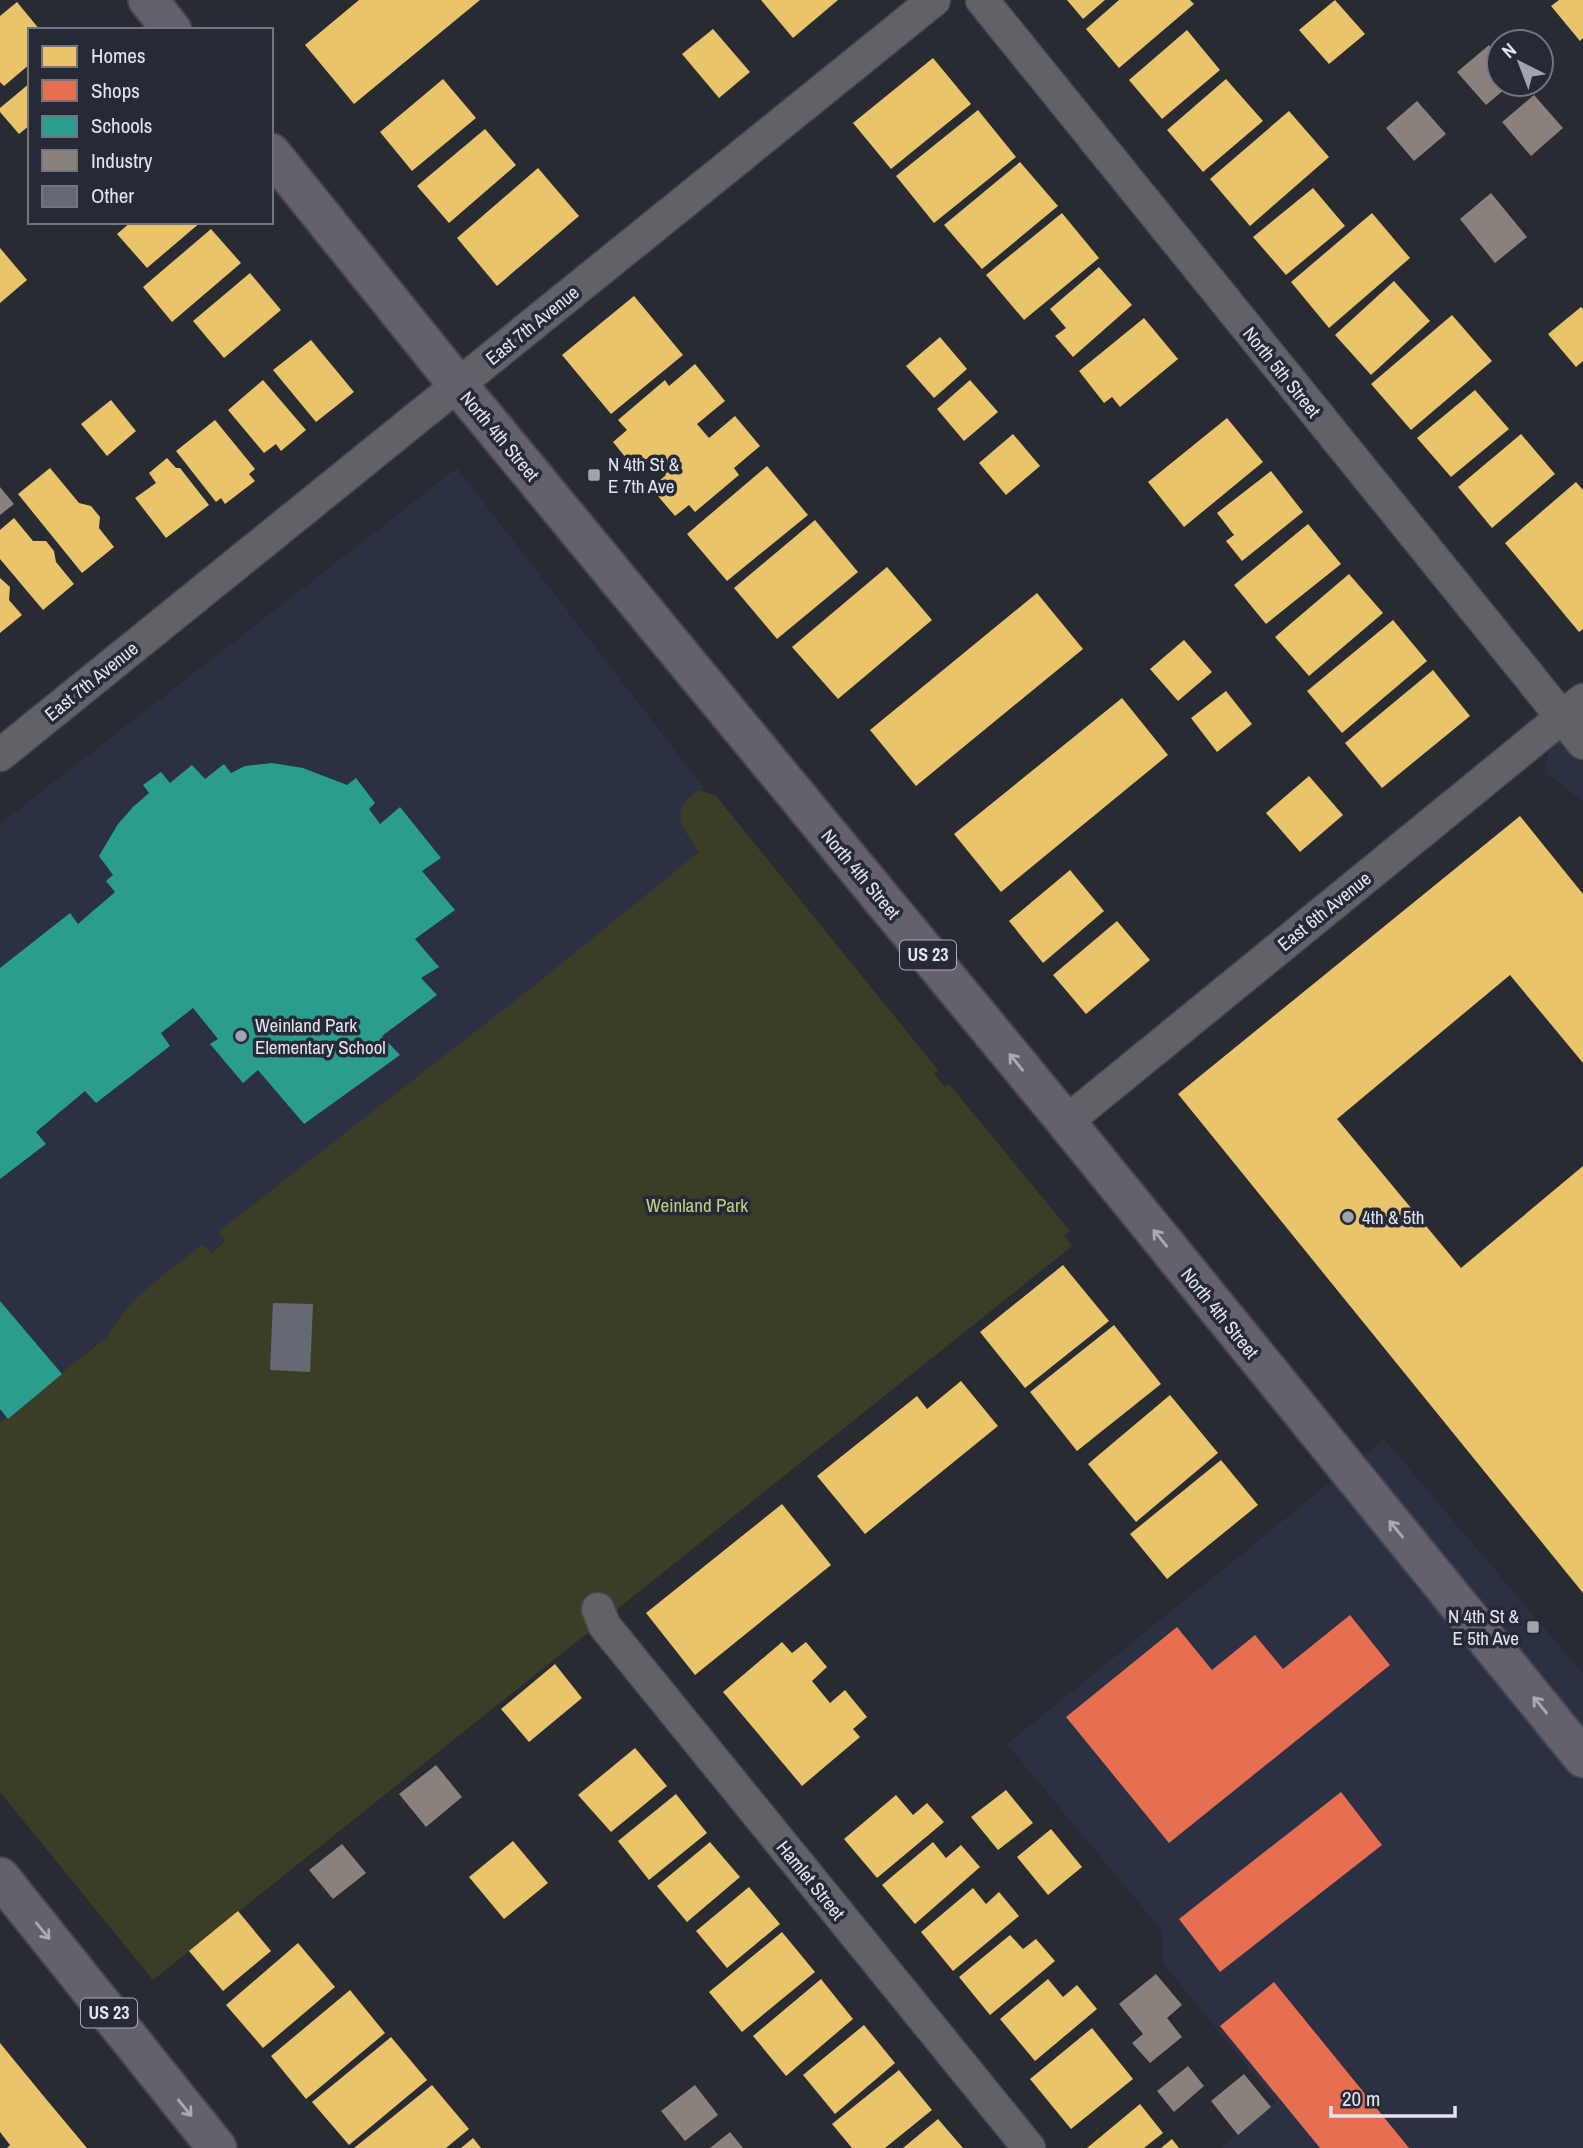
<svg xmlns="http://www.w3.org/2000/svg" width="1583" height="2148" font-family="'Archivo Narrow',sans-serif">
  <rect width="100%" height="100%" fill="#292b32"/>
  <!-- built -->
  <g fill="#2b3142">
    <path d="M457 468 737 831 0 1422V824Z"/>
    <path d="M1583 686V801L1551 776 1544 775 1558 707Z"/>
    <path d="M1384 1439 1583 1674V2148H1221L1276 2102 1163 1963V1932L1007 1744Z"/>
  </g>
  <!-- green -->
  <path fill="#3a3e27" d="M698 790 716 796 938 1070 934 1074 945 1087 949 1084 1070 1231 1064 1236 1072 1246 153 1980 0 1792V1422L108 1336C128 1297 169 1272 202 1244L212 1253 225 1241 218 1232 530 989 699 852C684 828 666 814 698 790Z"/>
  <!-- homes -->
  <g fill="#e9c46a">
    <path d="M359 0H480L354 104 305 45Z"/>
    <path d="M761 0H838L793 38Z"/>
    <path d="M1067 0H1105L1083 19Z"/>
    <path d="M1119 0H1190L1194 4 1119 68 1086 29Z"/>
    <path d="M1335 0 1365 34 1329 64 1299 30Z"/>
    <path d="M1559 0H1583V38L1580 41 1551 6Z"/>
    <path d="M17 2 40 30H30V64L4 86 0 82V16Z"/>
    <path d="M713 29 750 72 719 98 682 54Z"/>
    <path d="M1187 30 1220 70 1162 119 1129 80Z"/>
    <path d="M933 58 971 104 891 169 853 123Z"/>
    <path d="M443 79 476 118 412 171 380 132Z"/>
    <path d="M1226 79 1263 121 1203 172 1167 130Z"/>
    <path d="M30 83V125L19 134 0 112V108Z"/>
    <path d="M978 110 1016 157 934 223 896 176Z"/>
    <path d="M1289 111 1329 157 1250 226 1210 179Z"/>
    <path d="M485 129 516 165 449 223 417 186Z"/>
    <path d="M1020 162 1058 206 982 269 944 225Z"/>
    <path d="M538 168 579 216 497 286 457 238Z"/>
    <path d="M1313 188 1345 226 1286 275 1253 237Z"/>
    <path d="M1062 213 1099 258 1024 320 986 275Z"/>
    <path d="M1372 213 1410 258 1329 328 1291 282Z"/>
    <path d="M131 222H201L147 268 117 234Z"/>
    <path d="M211 229 241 263 172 322 143 287Z"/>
    <path d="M0 248 27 280 0 303Z"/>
    <path d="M1099 267 1132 305 1073 357 1055 336 1066 328 1050 309Z"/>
    <path d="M250 273 281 310 224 358 193 321Z"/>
    <path d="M1394 281 1430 321 1371 375 1335 335Z"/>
    <path d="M634 296 683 355 611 414 562 355Z"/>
    <path d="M1581 307 1583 309V361L1576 367 1548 334Z"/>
    <path d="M1452 315 1492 361 1411 430 1371 384Z"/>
    <path d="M1144 318 1178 359 1120 407 1112 397 1104 403 1079 371Z"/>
    <path d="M940 337 967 369 934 398 906 366Z"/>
    <path d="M311 340 354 392 316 422 273 370Z"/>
    <path d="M695 364 725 401 697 424 709 438 735 416 760 446 734 468 739 475 695 512 689 505 675 516 651 488 666 475 650 456 635 469 613 442 627 430 618 420 665 380 669 386Z"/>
    <path d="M263 380 306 430 281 451 276 444 264 453 228 410Z"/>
    <path d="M970 380 998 412 964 441 937 409Z"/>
    <path d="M1475 390 1509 429 1451 477 1417 438Z"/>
    <path d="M111 400 136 431 107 456 81 424Z"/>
    <path d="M1227 418 1263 462 1184 527 1148 482Z"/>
    <path d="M215 420 255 469 249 474 255 481 225 504 221 498 216 502 176 451Z"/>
    <path d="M1013 434 1040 466 1006 495 979 463Z"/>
    <path d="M1521 434 1555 474 1492 528 1458 487Z"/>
    <path d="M167 458 176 468H180L209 505 166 538 135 498 156 483 149 473Z"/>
    <path d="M767 466 808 515 727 581 687 534Z"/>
    <path d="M50 468 79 503 91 506 100 517 99 528 114 547 82 573 18 494Z"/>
    <path d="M1271 471 1303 512 1242 561 1226 541 1234 535 1217 513Z"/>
    <path d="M1576 482 1583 490V629L1579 632 1505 543Z"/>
    <path d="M14 518 33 541H46L54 551 56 562 74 584 43 610 0 559V530Z"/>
    <path d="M815 520 858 572 777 639 734 588Z"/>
    <path d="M1308 524 1341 564 1266 624 1234 585Z"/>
    <path d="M887 567 932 620 838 699 792 647Z"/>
    <path d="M1349 574 1383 613 1309 676 1275 637Z"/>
    <path d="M0 578 10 587 9 600 22 615 0 633Z"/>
    <path d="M1037 593 1083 649 916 786 870 730Z"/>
    <path d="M1393 620 1427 661 1342 733 1307 691Z"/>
    <path d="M1184 640 1212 672 1178 701 1150 669Z"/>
    <path d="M1433 670 1470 716 1382 788 1345 743Z"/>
    <path d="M1226 691 1252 724 1217 752 1191 718Z"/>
    <path d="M1122 698 1168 755 1001 892 954 834Z"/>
    <path d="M1309 776 1343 815 1300 852 1266 813Z"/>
    <path d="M1520 816 1583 894V1063L1510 975 1337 1119 1461 1268 1583 1166V1593L1178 1094Z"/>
    <path d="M1070 870 1104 911 1043 963 1009 921Z"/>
    <path d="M1117 921 1150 960 1086 1014 1053 975Z"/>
    <path d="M1063 1265 1109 1321 1025 1388 980 1332Z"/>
    <path d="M1114 1325 1161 1384 1077 1451 1030 1392Z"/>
    <path d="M961 1381 998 1426 865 1534 817 1476 917 1396 927 1409Z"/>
    <path d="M1170 1395 1218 1453 1136 1522 1088 1464Z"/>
    <path d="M1221 1460 1258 1505 1167 1579 1130 1534Z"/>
    <path d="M782 1504 831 1565 695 1675 646 1613Z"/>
    <path d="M782 1642 792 1653 806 1642 827 1667 812 1681 830 1703 845 1690 867 1717 853 1729 860 1737 802 1786 723 1692Z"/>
    <path d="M555 1664 582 1698 529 1742 501 1709Z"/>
    <path d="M635 1748 667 1786 611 1832 578 1795Z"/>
    <path d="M1006 1790 1033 1823 998 1850 971 1817Z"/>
    <path d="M676 1794 707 1833 649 1880 618 1841Z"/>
    <path d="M896 1795 913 1815 927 1803 944 1822 877 1878 844 1839Z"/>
    <path d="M1051 1829 1082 1867 1048 1895 1017 1857Z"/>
    <path d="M513 1841 548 1883 504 1919 469 1877Z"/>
    <path d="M710 1842 740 1877 687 1922 657 1886Z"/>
    <path d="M933 1842 946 1858 961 1845 980 1867 915 1924 882 1885Z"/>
    <path d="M749 1887 780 1924 727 1968 696 1931Z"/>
    <path d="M973 1888 986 1904 999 1892 1019 1916 953 1971 921 1932Z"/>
    <path d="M238 1911 271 1951 223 1991 189 1951Z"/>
    <path d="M782 1932 815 1972 742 2032 709 1992Z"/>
    <path d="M1010 1935 1023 1949 1036 1939 1055 1961 990 2015 959 1977Z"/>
    <path d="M298 1943 335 1987 263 2048 226 2005Z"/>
    <path d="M821 1979 853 2019 786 2076 753 2036Z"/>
    <path d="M1048 1979 1063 1997 1077 1985 1097 2009 1035 2061 1000 2019Z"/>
    <path d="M350 1990 385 2033 306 2099 271 2056Z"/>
    <path d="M864 2025 895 2063 835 2114 803 2075Z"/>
    <path d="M1092 2028 1133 2079 1071 2129 1030 2079Z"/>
    <path d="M391 2037 427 2080 349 2145 312 2102Z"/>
    <path d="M0 2043 46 2099 87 2148H7L10 2145 0 2132Z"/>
    <path d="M899 2070 932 2110 885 2148H852L832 2124Z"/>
    <path d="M432 2085 469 2129 446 2148H354Z"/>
    <path d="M1140 2104 1163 2133 1144 2148H1087Z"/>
    <path d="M938 2119 963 2148H903Z"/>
    <path d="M473 2138 481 2148H461Z"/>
    <path d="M1172 2139 1179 2148H1161Z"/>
  </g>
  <!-- shops -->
  <g fill="#e76f51">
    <path d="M1350 1615 1390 1665 1169 1843 1066 1717 1177 1627 1212 1670 1255 1635 1283 1669Z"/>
    <path d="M1341 1792 1382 1845 1220 1972 1179 1919Z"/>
    <path d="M1274 1982 1409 2148H1320L1220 2026Z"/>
  </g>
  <!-- schools -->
  <g fill="#2a9d8f">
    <path d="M272 763 303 768 347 785 356 778 375 803 369 809 380 824 400 807 441 858 422 871 455 910 415 939 439 967 421 978 437 995 382 1036 400 1055 304 1124 258 1070 243 1083 210 1044 218 1039 193 1008 161 1033 170 1046 96 1103 85 1091 36 1132 46 1144 0 1179V968L70 913 78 924 115 892 106 881 113 875 99 856 118 824 133 807 149 793 143 785 161 772 170 783 192 765 205 779 224 764 231 773 245 766Z"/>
    <path d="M0 1301 62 1374 8 1419 0 1409Z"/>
  </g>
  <!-- industry -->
  <g fill="#8a817c">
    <path d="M1489 45 1499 57V84H1511L1486 105 1457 72Z"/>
    <path d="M1534 95 1563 128 1531 156 1502 122Z"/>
    <path d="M1417 101 1446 134 1414 161 1386 128Z"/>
    <path d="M1491 193 1527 237 1495 263 1460 219Z"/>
    <path d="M0 487 14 504 0 515Z"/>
    <path d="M436 1765 462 1797 426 1827 399 1794Z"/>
    <path d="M342 1844 366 1873 333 1899 309 1870Z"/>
    <path d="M1156 1974 1182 2005 1167 2018 1182 2037 1150 2063 1132 2043 1143 2034 1119 2004Z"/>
    <path d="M1188 2066 1204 2086 1174 2112 1157 2091Z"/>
    <path d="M1244 2074 1271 2107 1238 2135 1211 2101Z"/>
    <path d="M695 2085 718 2115 685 2141 661 2111Z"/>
    <path d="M730 2132 743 2148H710Z"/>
  </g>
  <!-- building -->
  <path fill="#646973" d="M273 1303 313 1304 310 1372 270 1370Z"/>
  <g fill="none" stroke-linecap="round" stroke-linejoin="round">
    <!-- street casing -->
    <g stroke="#44464c" stroke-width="35">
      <g id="street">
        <path d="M982 0 1583 743"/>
        <path d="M0 755 934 0"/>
        <path d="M1066 1122 1583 700"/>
        <path d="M598 1609 604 1625 1029 2148"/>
      </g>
    </g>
    <!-- primary casing -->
    <g stroke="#44464c" stroke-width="42">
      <g id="primary">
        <path d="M148 0 172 30"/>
        <path d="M271 153 458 385 1066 1122 1583 1758"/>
        <path d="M0 1877 217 2148"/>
      </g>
    </g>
    <!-- street -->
    <use href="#street" stroke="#606268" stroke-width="32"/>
    <!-- primary -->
    <use href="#primary" stroke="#64616d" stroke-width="38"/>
  </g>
  <!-- one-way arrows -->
  <defs><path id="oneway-shaft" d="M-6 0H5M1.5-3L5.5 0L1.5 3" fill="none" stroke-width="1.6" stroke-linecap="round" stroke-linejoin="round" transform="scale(1.75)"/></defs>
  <g stroke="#a9aab4">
    <use href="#oneway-shaft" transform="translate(1016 1062) rotate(-129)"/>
    <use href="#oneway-shaft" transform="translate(1160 1238) rotate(-129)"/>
    <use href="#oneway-shaft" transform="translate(1396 1529) rotate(-129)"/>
    <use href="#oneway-shaft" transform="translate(1540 1705) rotate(-129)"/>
    <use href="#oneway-shaft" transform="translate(43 1931) rotate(51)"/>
    <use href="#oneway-shaft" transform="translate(185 2108) rotate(51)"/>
  </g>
  <!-- markers -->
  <g fill="#a1a4ac" stroke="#252a36" stroke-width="2.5">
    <rect x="587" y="468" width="14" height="14" rx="3.5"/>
    <circle cx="241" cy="1036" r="7"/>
    <circle cx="1348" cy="1217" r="7"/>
    <rect x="1526" y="1620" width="14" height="14" rx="3.5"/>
  </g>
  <g text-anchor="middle" stroke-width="7" stroke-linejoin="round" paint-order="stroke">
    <!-- shield labels -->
    <g fill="#252a36" stroke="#a9adb7" stroke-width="2">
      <rect x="900" y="940.5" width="56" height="29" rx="5"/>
      <rect x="81" y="1998.5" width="56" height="29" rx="5"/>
    </g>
    <g font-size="18" font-weight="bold" fill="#e2e5ee">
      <text x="928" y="961">US 23</text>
      <text x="109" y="2019">US 23</text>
    </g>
    <!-- street labels -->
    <g font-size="19" fill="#e2e5ee" stroke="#252a36">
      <text transform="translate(532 325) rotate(-39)" y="7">East 7th Avenue</text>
      <text transform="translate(1282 372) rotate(51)" y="7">North 5th Street</text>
      <text transform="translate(500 436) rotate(50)" y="7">North 4th Street</text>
      <text transform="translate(91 681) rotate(-39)" y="7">East 7th Avenue</text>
      <text transform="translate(861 874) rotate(50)" y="7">North 4th Street</text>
      <text transform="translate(1324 911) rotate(-39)" y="7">East 6th Avenue</text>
      <text transform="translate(1220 1313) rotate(51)" y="7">North 4th Street</text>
      <text transform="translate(811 1880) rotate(51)" y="7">Hamlet Street</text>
    </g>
    <!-- poi labels -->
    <g font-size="19" fill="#e2e5ee" stroke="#252a36" text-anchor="start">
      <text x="608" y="471">N 4th St &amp;<tspan x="608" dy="22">E 7th Ave</tspan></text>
      <text x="255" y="1032">Weinland Park<tspan x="255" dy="22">Elementary School</tspan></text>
      <text x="1362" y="1224">4th &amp; 5th</text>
      <text x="1519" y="1623" text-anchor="end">N 4th St &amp;<tspan x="1519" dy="22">E 5th Ave</tspan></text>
    </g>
    <!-- park labels -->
    <g font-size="19" fill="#c3cd85" stroke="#252a36">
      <text x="697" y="1212">Weinland Park</text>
    </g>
  </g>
  <!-- legend -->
  <rect x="28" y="28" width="245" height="196" fill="#252a36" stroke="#717580" stroke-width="2"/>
  <rect x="42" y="46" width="35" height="21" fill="#e9c46a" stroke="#717580" stroke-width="2"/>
  <text x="91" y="63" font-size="21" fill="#e2e5ee">Homes</text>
  <rect x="42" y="80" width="35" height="21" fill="#e76f51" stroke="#717580" stroke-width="2"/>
  <text x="91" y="98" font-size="21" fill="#e2e5ee">Shops</text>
  <rect x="42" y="116" width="35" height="21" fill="#2a9d8f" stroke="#717580" stroke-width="2"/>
  <text x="91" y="133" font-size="21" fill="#e2e5ee">Schools</text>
  <rect x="42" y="150" width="35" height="21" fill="#8a817c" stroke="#717580" stroke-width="2"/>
  <text x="91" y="168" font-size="21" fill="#e2e5ee">Industry</text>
  <rect x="42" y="186" width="35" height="21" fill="#646973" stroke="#717580" stroke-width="2"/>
  <text x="91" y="203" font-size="21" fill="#e2e5ee">Other</text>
  <!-- north arrow -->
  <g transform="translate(1520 63) rotate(318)"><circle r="33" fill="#252a36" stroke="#717580" stroke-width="2"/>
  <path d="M0-5L12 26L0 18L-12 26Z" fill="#a1a4ac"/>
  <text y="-10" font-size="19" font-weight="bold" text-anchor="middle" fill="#e2e5ee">N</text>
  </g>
  <!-- scale -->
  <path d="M1331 2106v10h124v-10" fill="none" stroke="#e2e5ee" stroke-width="3.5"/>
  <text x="1342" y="2106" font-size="21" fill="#e2e5ee" stroke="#252a36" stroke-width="5" paint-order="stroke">20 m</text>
</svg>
